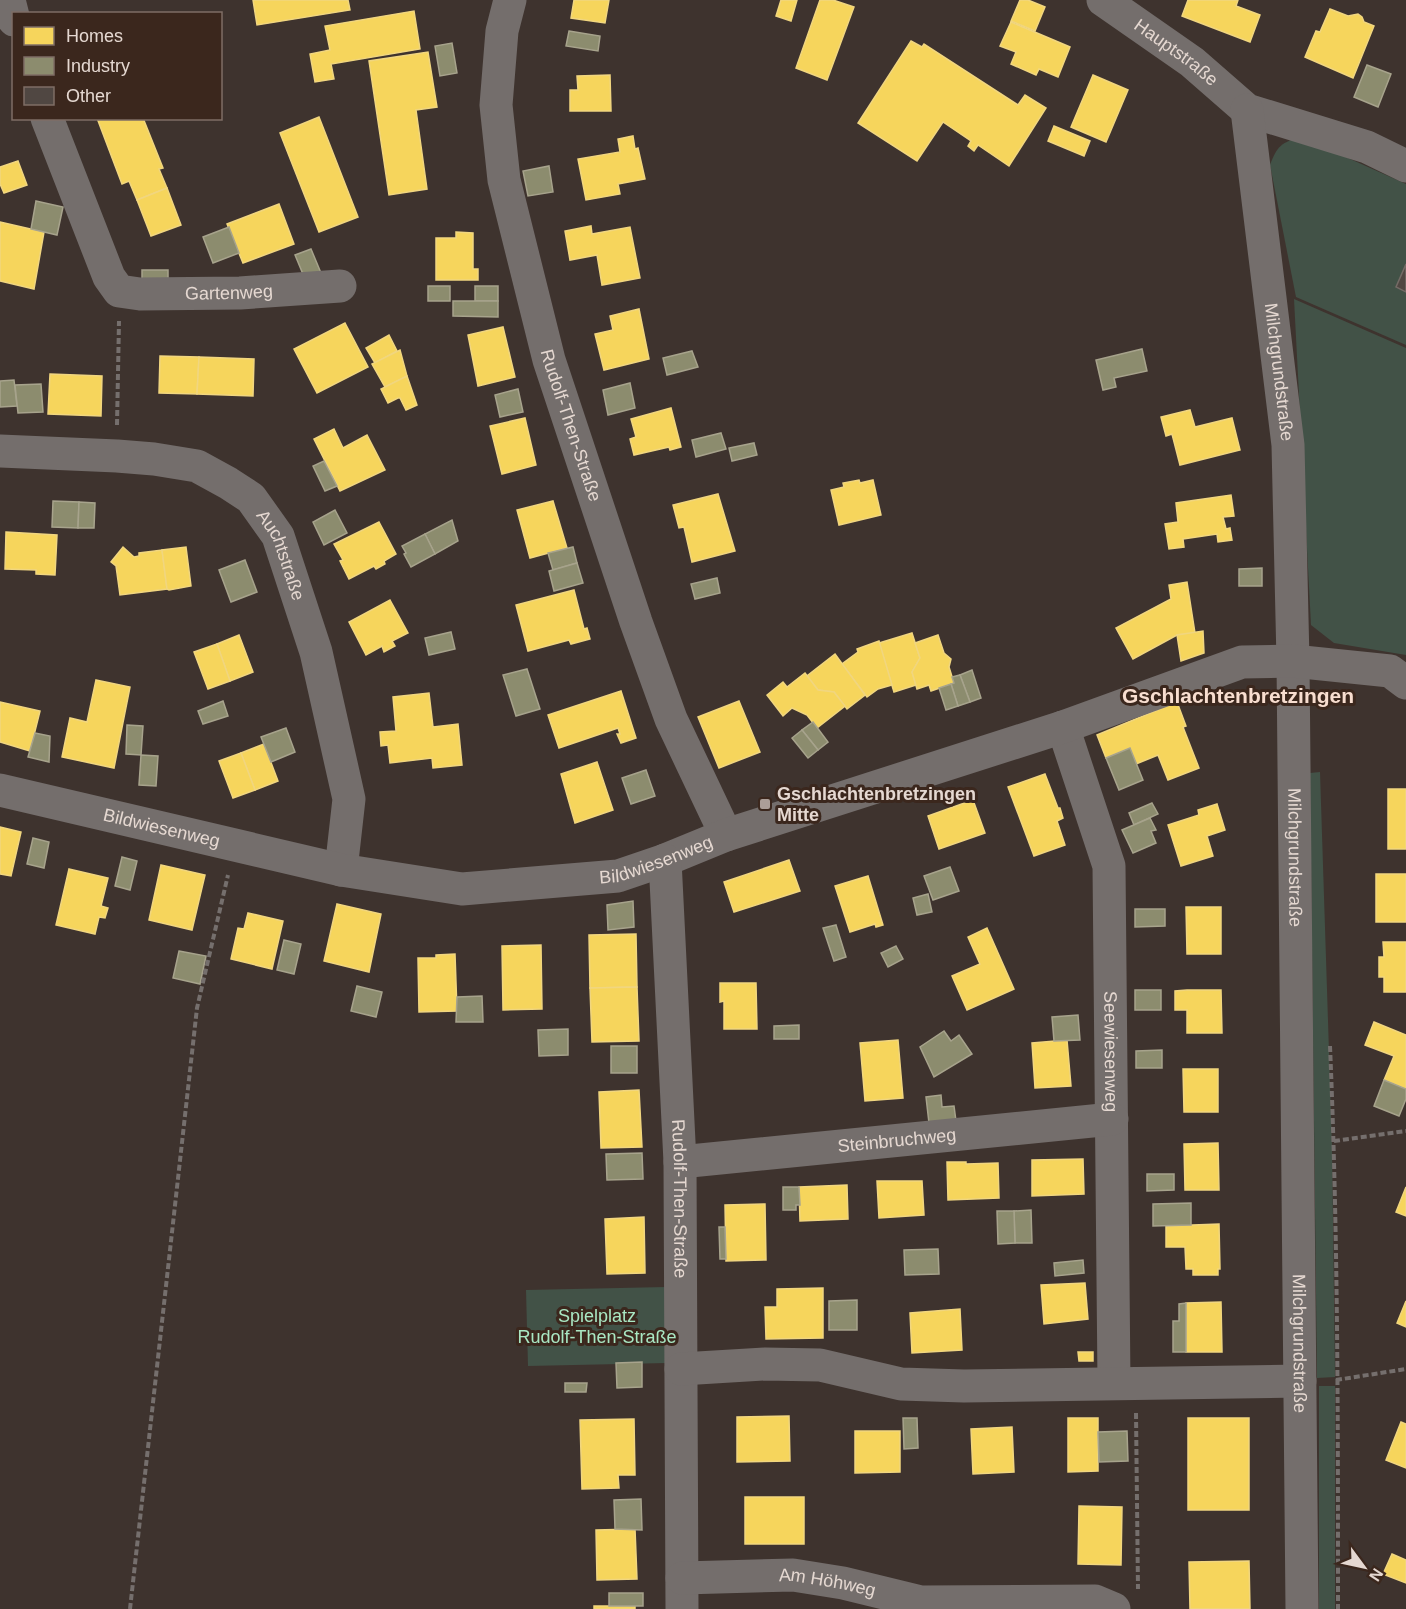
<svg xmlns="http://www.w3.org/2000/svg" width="1406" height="1609" font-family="Helvetica,sans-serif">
  <rect width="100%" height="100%" fill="#3e332e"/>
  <!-- green -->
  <g fill="#425247">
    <path d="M1301 137 1406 184V345L1296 297 1270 165C1277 146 1282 142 1301 137Z"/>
    <path d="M1294 299 1406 348V655L1334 643 1311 625Z"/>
    <path d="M1320 772 1332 1145 1335 1377 1317 1378 1310 773Z"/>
    <path d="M666 1287 667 1363 528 1366 526 1290Z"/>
    <rect x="1319" y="1386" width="16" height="223"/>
  </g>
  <!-- homes -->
  <g fill="#f6d55c" stroke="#f1d67f" stroke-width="1.5">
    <path d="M253 0H348L350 10 257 25Z"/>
    <path d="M574 0H609L605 23 571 18Z"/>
    <path d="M781 0H797L791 21 776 16Z"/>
    <path d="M820 0H833L854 7 827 80 796 68Z"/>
    <path d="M1020 0H1028L1045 7 1035 31 1011 21Z"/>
    <path d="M1188 0H1238L1236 6 1260 15 1250 42 1182 16Z"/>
    <path d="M1330 9 1348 16 1358 14 1362 17 1364 22 1374 26 1353 78 1305 57 1316 31 1320 32Z"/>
    <path d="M414 11 420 49 331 64 334 79 315 82 310 54 330 50 325 26Z"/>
    <path d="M1011 22 1070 47 1058 77 1039 69 1036 75 1011 64 1016 52 1000 46Z"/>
    <path d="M911 41 922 47 924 44 1018 105 1025 95 1046 108 1009 166 978 145 974 151 968 146 971 141 943 122 917 161 858 123Z"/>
    <path d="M428 52 437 107 416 110 427 189 389 195 369 61Z"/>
    <path d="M610 75 611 111H570V90H578L577 76Z"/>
    <path d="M1093 75 1128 90 1106 142 1071 127Z"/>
    <path d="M319 117 358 217 319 232 280 133Z"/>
    <path d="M97 118H143L163 168 159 169 167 188 137 200 129 181 122 184Z"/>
    <path d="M1054 126 1090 141 1084 156 1048 141Z"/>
    <path d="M633 136 635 149 638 148 645 179 618 184 620 194 586 200 578 159 620 152 618 139Z"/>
    <path d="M18 161 27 185 4 193 0 184V167Z"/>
    <path d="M167 188 181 225 151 236 137 200Z"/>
    <path d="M279 204 294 244 243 263 227 224Z"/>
    <path d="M0 222 44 232 34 289 0 281Z"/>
    <path d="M591 226 592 234 630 227 640 278 602 285 597 255 570 260 565 231Z"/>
    <path d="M456 232 473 233V269H478V280H436V238H456Z"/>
    <path d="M639 309 649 359 604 370 595 334 613 330 610 316Z"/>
    <path d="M345 323 368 367 317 393 294 349Z"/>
    <path d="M503 327 515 377 478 386 468 335Z"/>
    <path d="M389 335 397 351 375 363 366 348Z"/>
    <path d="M400 350 407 376 385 387 372 364Z"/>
    <path d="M160 356 199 357 197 394 159 393Z"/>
    <path d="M199 357 254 359 253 396 197 394Z"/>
    <path d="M50 374 102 376 101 416 48 414Z"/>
    <path d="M407 376 417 405 406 410 400 398H398L388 403 381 389Z"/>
    <path d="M671 408 681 447 670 450 669 447 634 455 630 439 636 437 631 419Z"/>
    <path d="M1190 410 1195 427 1232 418 1240 450 1180 465 1172 434 1166 436 1161 417Z"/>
    <path d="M525 418 536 465 502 474 490 426Z"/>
    <path d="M334 429 343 448 367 435 385 470 340 491 314 439Z"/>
    <path d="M859 480 860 483 873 480 881 515 839 525 831 490 844 487 843 483Z"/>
    <path d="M718 494 735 551 692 562 684 527 679 528 673 505Z"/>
    <path d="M1231 495 1234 516 1223 517 1226 529 1230 528 1232 540 1218 542 1217 534 1183 539 1184 547 1169 549 1165 524 1178 522 1176 503Z"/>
    <path d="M553 501 567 548 530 558 517 510Z"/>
    <path d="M379 522 396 554 384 561 385 564 376 569 374 566 349 579 340 561 343 560 334 544Z"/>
    <path d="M6 532 57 535 55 575 36 574V570L5 569Z"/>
    <path d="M123 547 134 557 139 556V553L162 550 167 589 120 595 116 566 111 562Z"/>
    <path d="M186 547 191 586 169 590 167 589 162 550Z"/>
    <path d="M1187 582 1195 633 1177 635 1133 659 1116 628 1171 599 1169 585Z"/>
    <path d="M574 590 584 629 587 628 590 639 571 644 569 640 528 651 516 605Z"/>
    <path d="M390 600 408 633 392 641 395 646 384 652 382 646 366 655 349 622Z"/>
    <path d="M1203 631 1204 653 1181 661 1177 635Z"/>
    <path d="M912 633 920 658 912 672 916 685 894 692 879 643Z"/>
    <path d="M239 635 253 672 230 681 217 644Z"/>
    <path d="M938 635 944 653 951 659 949 667 954 683 931 691 929 685 917 689 912 672 920 658 915 643Z"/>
    <path d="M879 641 892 685 878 689 867 697 842 664 858 652 857 649Z"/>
    <path d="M217 644 230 681 208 689 194 652Z"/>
    <path d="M835 654 865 695 847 709 834 692 818 690 807 676Z"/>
    <path d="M805 673 818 690 834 692 845 706 817 728 807 715 792 708 783 716 767 695 783 682 787 687Z"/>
    <path d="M96 680 130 687 114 768 62 757 70 718 87 722Z"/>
    <path d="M621 691 636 738 621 743 617 734H620L618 728 559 748 548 715Z"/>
    <path d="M429 693 433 727 458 724 462 765 433 768 432 758 390 763 388 745 381 746 380 732 396 731 393 697Z"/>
    <path d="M739 701 760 752 719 768 698 717Z"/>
    <path d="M0 702 40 711 30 751 0 742Z"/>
    <path d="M1177 702 1186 726 1183 727 1199 768 1168 780 1158 755 1136 764 1130 748 1106 758 1097 735Z"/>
    <path d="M264 744 278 781 255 790 241 753Z"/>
    <path d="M241 753 255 790 233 798 219 761Z"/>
    <path d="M597 762 613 810 575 823 561 774Z"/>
    <path d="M1045 774 1058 808H1060L1063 818 1057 821 1065 845 1034 856 1008 787Z"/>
    <rect x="1388" y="789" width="18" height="60"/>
    <path d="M973 800 985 833 939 849 928 816Z"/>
    <path d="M1217 804 1225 830 1207 836 1213 856 1181 866 1168 825 1199 815 1198 810Z"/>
    <path d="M0 827 21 832 11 876 0 874Z"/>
    <path d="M789 860 800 891 734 912 724 882Z"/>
    <path d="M161 865 205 875 192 930 149 920Z"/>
    <path d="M69 869 108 878 101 906 108 908 105 918 99 917 95 934 56 925Z"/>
    <rect x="1376" y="874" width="30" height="48"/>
    <path d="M868 876 883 925 876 927 875 924 850 932 835 886Z"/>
    <path d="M337 904 381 914 369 972 324 961Z"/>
    <path d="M1186 907H1221V954H1187Z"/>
    <path d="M248 913 283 921 272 969 231 959 238 928 244 929Z"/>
    <path d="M987 928 1014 989 967 1010 952 976 980 964 968 937Z"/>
    <path d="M636 934 637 987 590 988 589 935Z"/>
    <path d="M1383 942H1406V992H1384V977H1379V957H1384Z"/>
    <path d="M541 945 542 1009 503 1010 502 946Z"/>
    <path d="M455 954 457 1011 419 1012 418 958H436V955Z"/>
    <path d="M720 983H756L757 1029H724V1001L720 1002Z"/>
    <path d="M637 987 639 1041 592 1042 590 988Z"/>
    <path d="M1187 990H1221L1222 1033H1187V1010H1175V991Z"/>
    <path d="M1374 1022 1406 1035V1089L1384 1080 1394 1056 1365 1045Z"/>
    <path d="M898 1040 903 1098 865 1101 860 1043Z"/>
    <path d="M1067 1040 1071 1086 1035 1088 1032 1043Z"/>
    <path d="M1183 1069H1218V1112H1184Z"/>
    <path d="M639 1090 642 1147 601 1148 599 1092Z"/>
    <path d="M1218 1143 1219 1190H1185L1184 1144Z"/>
    <path d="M1083 1159 1084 1194 1032 1196V1160Z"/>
    <path d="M947 1162H966V1164L998 1163 999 1198 948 1200Z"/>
    <path d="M877 1181H922L924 1215 879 1218Z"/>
    <path d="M847 1185 848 1219 800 1221 799 1187Z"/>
    <path d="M1406 1187V1216L1396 1212Z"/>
    <path d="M765 1204 766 1260 726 1261 725 1205Z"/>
    <path d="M644 1217 645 1273 607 1274 605 1219Z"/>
    <path d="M1219 1224 1220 1269H1218V1275H1193V1269H1186L1185 1247H1166V1226Z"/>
    <path d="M1085 1283 1088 1319 1044 1324 1041 1285Z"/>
    <path d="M823 1288V1338L766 1339 765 1307H777V1289Z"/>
    <path d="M1406 1301V1327L1397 1323Z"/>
    <path d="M1221 1302 1222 1352H1186V1303Z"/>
    <path d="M960 1309 962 1350 912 1353 910 1313Z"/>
    <path d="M1078 1352H1093V1361H1079Z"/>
    <path d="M789 1416 790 1461 737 1462V1417Z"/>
    <path d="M1068 1418H1098V1471L1068 1472Z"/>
    <rect x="1188" y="1418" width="61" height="92"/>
    <path d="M634 1419 635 1475H618L619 1488 582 1489 580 1420Z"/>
    <path d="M1401 1422 1406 1424V1468L1386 1460Z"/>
    <path d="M1012 1427 1014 1472 973 1474 971 1429Z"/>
    <path d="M855 1431H900V1472L855 1473Z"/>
    <rect x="745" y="1497" width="59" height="47"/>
    <path d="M1079 1506 1122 1507 1121 1565 1078 1564Z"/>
    <path d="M635 1529 637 1579 597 1580 596 1530Z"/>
    <path d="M1392 1554 1406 1560V1583L1383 1574Z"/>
    <path d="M1249 1561 1250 1609H1190L1189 1562Z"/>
    <rect x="594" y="1606" width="41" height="3"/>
  </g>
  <!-- industry -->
  <g fill="#8c8c6e" stroke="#a7a38c" stroke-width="1.5">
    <path d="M569 31 600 36 598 51 566 46Z"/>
    <path d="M452 43 457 73 440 76 435 46Z"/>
    <path d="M1367 65 1391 74 1378 107 1354 97Z"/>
    <path d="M549 166 553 192 528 196 523 171Z"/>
    <path d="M36 201 63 207 57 235 31 229Z"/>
    <path d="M229 227 239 253 213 263 203 237Z"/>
    <path d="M311 249 321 273 305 279 295 255Z"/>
    <rect x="142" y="270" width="26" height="14"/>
    <rect x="428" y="286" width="22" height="15"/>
    <rect x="475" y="286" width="23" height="15"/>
    <path d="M453 301H498V317L453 316Z"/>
    <path d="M1142 349 1147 371 1114 378 1116 387 1103 390 1096 360Z"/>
    <path d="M692 351 698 367 667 375 663 358Z"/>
    <path d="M14 380 17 406 0 407V381Z"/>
    <path d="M630 383 635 408 608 415 603 390Z"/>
    <path d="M41 384 43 412 18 413 15 385Z"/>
    <path d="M518 389 523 412 500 417 495 395Z"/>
    <path d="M721 433 726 449 696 457 692 440Z"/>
    <path d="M754 443 757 455 732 461 729 448Z"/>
    <path d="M324 461 337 486 325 491 313 466Z"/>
    <path d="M53 501 79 502 78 528 52 527Z"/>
    <path d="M79 502 95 503 94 528H78Z"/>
    <path d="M335 510 347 533 324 545 313 522Z"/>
    <path d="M452 520 458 541 435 554 425 534Z"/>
    <path d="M425 534 435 554 411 567 404 554 406 553 402 546Z"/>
    <path d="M573 547 577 563 553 570 548 553Z"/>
    <path d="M245 560 257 592 231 602 219 570Z"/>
    <path d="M577 563 583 583 554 591 549 571Z"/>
    <path d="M1262 568V586H1239V569Z"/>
    <path d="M717 578 720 593 695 599 691 584Z"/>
    <path d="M451 632 455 649 429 655 425 638Z"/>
    <path d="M527 669 540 709 516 716 503 675Z"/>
    <path d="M972 670 981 698 970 702 960 675Z"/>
    <path d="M960 675 970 702 958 706 951 684 954 683 952 677Z"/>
    <path d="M951 684 958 706 946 710 939 688Z"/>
    <path d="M223 701 228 716 203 724 198 711Z"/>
    <path d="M813 722 828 742 818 750 802 730Z"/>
    <path d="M127 725 143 726 141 755 126 754Z"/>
    <path d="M286 728 295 752 271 762 261 737Z"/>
    <path d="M802 730 818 750 808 758 792 738Z"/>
    <path d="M35 733 50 736 49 762 28 757Z"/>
    <path d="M1130 748 1143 780 1119 790 1106 758Z"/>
    <path d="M141 755 158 756 156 786 139 785Z"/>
    <path d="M646 770 655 796 631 804 622 778Z"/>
    <path d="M1152 803 1158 814 1134 825 1129 813Z"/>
    <path d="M1150 818 1156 830 1151 831 1156 843 1133 853 1122 830Z"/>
    <path d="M33 838 49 842 44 868 27 864Z"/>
    <path d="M122 857 137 861 130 890 115 886Z"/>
    <path d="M950 867 959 891 933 900 924 876Z"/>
    <path d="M928 894 932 912 917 915 913 898Z"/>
    <path d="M633 901 634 927 608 930 607 905Z"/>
    <path d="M1135 909H1165V926L1135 927Z"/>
    <path d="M836 925 846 957 834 961 823 928Z"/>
    <path d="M284 940 301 944 294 974 277 970Z"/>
    <path d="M896 946 903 959 888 967 881 953Z"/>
    <path d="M179 951 206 956 200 984 173 978Z"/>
    <path d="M357 986 382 992 376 1017 351 1011Z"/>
    <rect x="1135" y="990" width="26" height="20"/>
    <path d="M482 996 483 1022H456L457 997Z"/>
    <path d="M1078 1015 1080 1040 1054 1041 1052 1017Z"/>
    <path d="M799 1025V1039H774V1026Z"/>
    <path d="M568 1029V1055L539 1056 538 1030Z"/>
    <path d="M944 1031 951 1041 959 1035 972 1054 934 1077 920 1047Z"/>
    <rect x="611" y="1046" width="26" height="27"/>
    <path d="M1162 1050V1068H1136V1051Z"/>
    <path d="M1384 1080 1406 1089V1099L1399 1116 1374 1106Z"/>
    <path d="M941 1095 942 1107 954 1106 956 1121 929 1123 926 1097Z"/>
    <path d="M642 1153 643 1179 607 1180 606 1154Z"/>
    <path d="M1147 1174H1174V1190L1147 1191Z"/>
    <path d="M783 1187H799L800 1205H796V1210H783Z"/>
    <path d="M1191 1203V1225L1153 1226V1204Z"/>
    <path d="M1031 1210 1032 1243H1015L1014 1211Z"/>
    <path d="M997 1211H1014L1015 1243 998 1244Z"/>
    <path d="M719 1227H725L726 1259H720Z"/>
    <path d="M938 1249 939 1274 905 1275 904 1250Z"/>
    <path d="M1083 1260 1084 1273 1055 1276 1054 1263Z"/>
    <path d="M857 1300V1330H829V1301Z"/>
    <path d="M1186 1303V1352H1173V1321H1179V1304Z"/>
    <path d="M642 1362V1387L617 1388 616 1363Z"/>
    <path d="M565 1383H587L586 1392H565Z"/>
    <path d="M903 1418H917L918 1448 904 1449Z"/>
    <path d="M1127 1431 1128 1461 1099 1462 1098 1432Z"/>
    <path d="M641 1499 642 1530 615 1529 614 1500Z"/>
    <rect x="609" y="1593" width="34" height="13"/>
  </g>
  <!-- building -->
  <path fill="#504742" stroke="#746b66" stroke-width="1.5" d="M1406 264V292L1396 287Z"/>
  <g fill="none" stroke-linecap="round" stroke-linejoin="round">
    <!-- path -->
    <g stroke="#756f6d" stroke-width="4" stroke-dasharray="6 3" stroke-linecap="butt">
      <path d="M117 425 119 321"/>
      <path d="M1330 1046C1338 1234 1338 1421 1338 1609"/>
      <path d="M1334 1141 1406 1131"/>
      <path d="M1336 1380 1406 1369"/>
      <path d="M1136 1413 1138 1589"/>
      <path d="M130 1609 197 1008 228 875"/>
    </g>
    <!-- minor -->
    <g stroke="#746e6c" stroke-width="33">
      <path d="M9 0 14 20"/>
      <path id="s1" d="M510 0 502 31 496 105 504 180 549 360 636 622 671 719 726 835"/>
      <path id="s2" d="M1103 0 1192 62 1247 110 1367 147 1406 166"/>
      <path id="s3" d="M1247 110 1288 445 1293 661 1302 1609"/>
      <path id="s4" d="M47 118 109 277 119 291 140 294 240 293 340 286"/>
      <path id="s5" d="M0 451 117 456 154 459 197 466 228 483 251 498 278 536 316 652 349 799 341 870"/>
      <path id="s6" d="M1063 727 1109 866 1114 1383"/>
      <path id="s7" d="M0 790 341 870 462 889 618 876 665 860 726 835 1063 727 1242 662 1293 661 1390 671 1406 683"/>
      <path id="s8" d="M665 860 680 1162 682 1609"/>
      <path id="s9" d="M680 1162 1112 1119"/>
      <path d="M681 1369 765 1364 820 1365 901 1384 964 1386 1300 1381"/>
      <path id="s10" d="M682 1578 793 1575 843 1583 921 1602 1095 1601 1114 1609"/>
    </g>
  </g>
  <!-- markers -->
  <rect fill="#ab9e98" stroke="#3b271d" stroke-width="2" x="759" y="798" width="12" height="12" rx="3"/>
  <g text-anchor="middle" stroke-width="6" stroke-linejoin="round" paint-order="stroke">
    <!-- street labels -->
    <g font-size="18" fill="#e5d8d1" stroke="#3b271d">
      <text dy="6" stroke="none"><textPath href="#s2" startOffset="90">Hauptstraße</textPath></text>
      <text dy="6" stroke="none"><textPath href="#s4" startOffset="298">Gartenweg</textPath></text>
      <text dy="6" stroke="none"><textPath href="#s3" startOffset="264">Milchgrundstraße</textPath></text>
      <text dy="6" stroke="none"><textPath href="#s1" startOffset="436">Rudolf-Then-Straße</textPath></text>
      <text dy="6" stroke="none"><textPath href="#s5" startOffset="326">Auchtstraße</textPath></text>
      <text dy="6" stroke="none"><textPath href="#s7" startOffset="166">Bildwiesenweg</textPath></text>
      <text dy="6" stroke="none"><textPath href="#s7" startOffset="670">Bildwiesenweg</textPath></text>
      <text dy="6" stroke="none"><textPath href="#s3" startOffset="750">Milchgrundstraße</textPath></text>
      <text dy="6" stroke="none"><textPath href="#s6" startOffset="332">Seewiesenweg</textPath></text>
      <text dy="6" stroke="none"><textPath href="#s9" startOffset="218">Steinbruchweg</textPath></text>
      <text dy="6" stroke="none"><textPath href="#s8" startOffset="339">Rudolf-Then-Straße</textPath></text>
      <text dy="6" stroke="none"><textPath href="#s3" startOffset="1236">Milchgrundstraße</textPath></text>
      <text dy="6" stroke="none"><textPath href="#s10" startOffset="146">Am Höhweg</textPath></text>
    </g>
    <!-- poi labels -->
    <g font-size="18" font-weight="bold" fill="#e5d8d1" stroke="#3b271d" text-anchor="start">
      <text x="777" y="800">Gschlachtenbretzingen<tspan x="777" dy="21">Mitte</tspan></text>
    </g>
    <!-- park labels -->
    <g font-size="18" fill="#a9e7c3" stroke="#3b271d">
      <text x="597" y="1322">Spielplatz<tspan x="597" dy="21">Rudolf-Then-Straße</tspan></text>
    </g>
    <!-- quarter labels -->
    <g font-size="21" font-weight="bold" fill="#f8ded0" stroke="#3b271d">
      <text x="1238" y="703">Gschlachtenbretzingen</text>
    </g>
  </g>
  <!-- legend -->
  <rect x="12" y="12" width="210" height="108" fill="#3b271d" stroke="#7f6e65" stroke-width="1.5"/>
  <rect x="24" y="27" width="30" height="18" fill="#f6d55c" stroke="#7f6e65" stroke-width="1.5"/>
  <text x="66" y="42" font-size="18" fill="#e5d8d1">Homes</text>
  <rect x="24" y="57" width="30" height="18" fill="#8c8c6e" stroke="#7f6e65" stroke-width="1.5"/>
  <text x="66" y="72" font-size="18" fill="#e5d8d1">Industry</text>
  <rect x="24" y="87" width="30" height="18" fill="#504742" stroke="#7f6e65" stroke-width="1.5"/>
  <text x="66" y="102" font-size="18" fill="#e5d8d1">Other</text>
  <!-- north arrow -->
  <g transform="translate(1364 1567) rotate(123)" stroke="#3b271d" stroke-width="4.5" paint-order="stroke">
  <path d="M0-4.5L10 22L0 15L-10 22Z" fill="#e5d8d1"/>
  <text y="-9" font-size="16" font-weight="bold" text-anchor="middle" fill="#e5d8d1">N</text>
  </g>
</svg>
